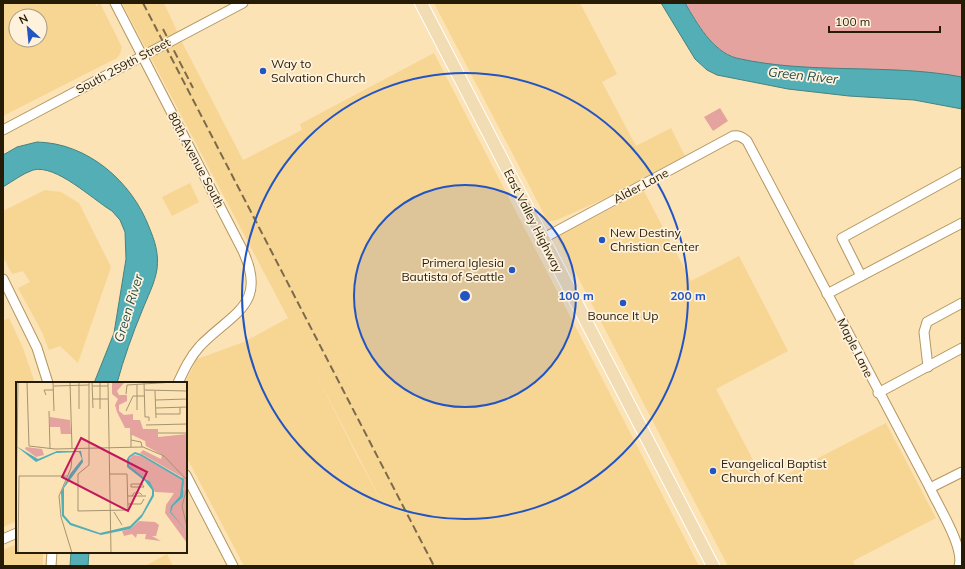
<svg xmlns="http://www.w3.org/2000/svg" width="965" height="569" font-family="Mulish,sans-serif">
  <rect width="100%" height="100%" fill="#fce3b6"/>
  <!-- built -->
  <g fill="#f7d593" fill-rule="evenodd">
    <path d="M3 3H96V6L100 3 122 47 120 54 117 58 3 116ZM16 16H40V40H16Z"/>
    <path d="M122 3H164L183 44 243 160 302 130 300 124 434 53 699 566H244L186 456 185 383 197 359 244 342 288 318ZM313 368 387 512 357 456Z"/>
    <path d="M434 3H580L617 74 602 82 636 146 671 128 685 156 606 198 557 220 552 221 547 220Z"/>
    <path d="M190 183 199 202 172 216 162 197Z"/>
    <path d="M45 190 61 192 79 203 111 267 78 363 60 346 49 350 42 332 18 288 30 282 23 271 12 274 3 257V211Z"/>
    <path d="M644 191 691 281 739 256 788 351 716 389 766 485 886 423 936 518 853 561 855 566H728L557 237Z"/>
    <path d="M9 318 23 348 35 383H17V521L3 527V321Z"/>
    <path d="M17 544V552H43V566H3V550Z"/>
    <path d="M167 554 173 566H145Z"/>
  </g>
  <!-- green -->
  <g fill="#e4a39f">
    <path d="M685 3H962V77C888 64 810 75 736 58 712 51 698 23 685 3Z"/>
    <path d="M720 108 728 121 713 131 704 117Z"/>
  </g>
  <!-- water -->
  <g fill="#53aeb5" stroke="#468280">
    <path d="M661 3H685C697 23 712 51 736 58 810 75 888 63 962 77V109L914 100 849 96 788 89 717 75 707 70 695 59Z"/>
    <path d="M37 142C88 143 132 182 149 227 155 241 159 254 157 269 155 283 147 298 142 311 132 335 124 358 117 383H94L114 333 126 259 125 232 120 220 112 211C92 199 56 164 33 170 22 174 13 181 3 187V155L17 147Z"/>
    <path d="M71 552H89L88 566H70Z"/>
  </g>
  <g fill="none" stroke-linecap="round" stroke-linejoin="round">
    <!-- minor casing -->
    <g stroke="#b4965f" stroke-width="11">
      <g id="minor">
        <path d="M115 3 243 251C268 305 232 313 200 346 190 357 184 370 178 383"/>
        <path d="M3 130 243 3"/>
        <path d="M542 239 733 136C739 135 742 137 747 141L930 488C938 506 965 548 959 566"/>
        <path d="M861 276 842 238 962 172"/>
        <path d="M3 279 37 348 48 383"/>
        <path d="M827 294 962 223"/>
        <path d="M928 367 924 332 927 322 962 303"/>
        <path d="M878 393 962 348"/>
        <path d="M186 475 233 566"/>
        <path d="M930 488 962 472"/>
        <path d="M3 539 17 533"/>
        <path d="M51 566 52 552"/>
      </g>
    </g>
    <!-- major casing -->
    <g stroke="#fff" stroke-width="14">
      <path id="major" d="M421 3 713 566"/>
    </g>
    <!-- minor -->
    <use href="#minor" stroke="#fff" stroke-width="9"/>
    <!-- major -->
    <use href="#major" stroke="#f2dcb3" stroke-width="12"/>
    <!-- rail -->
    <g stroke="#7c6b4b" stroke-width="2" stroke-dasharray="8 4" stroke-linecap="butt">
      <path d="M143 3 434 566"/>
      <path d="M163 29 193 88"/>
    </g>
  </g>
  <!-- distance rings -->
  <circle cx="465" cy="296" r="111" fill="#2255c2" fill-opacity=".12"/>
  <g fill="none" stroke="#2255c2" stroke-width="2">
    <circle cx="465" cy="296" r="111"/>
    <circle cx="465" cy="296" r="223"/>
  </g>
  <!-- markers -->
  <g fill="#2255c2" stroke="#fff2dc" stroke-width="1.5">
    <circle cx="263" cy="71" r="4"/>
    <circle cx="602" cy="240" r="4"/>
    <circle cx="512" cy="270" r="4"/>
    <circle cx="623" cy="303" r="4"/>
    <circle cx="713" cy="471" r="4"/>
  </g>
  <g text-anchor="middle" stroke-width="3.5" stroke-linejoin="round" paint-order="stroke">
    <!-- poi labels -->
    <g font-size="12" fill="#261b04" stroke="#fff2dc" text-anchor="start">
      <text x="271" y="68">Way to<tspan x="271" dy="14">Salvation Church</tspan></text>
      <text x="610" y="237">New Destiny<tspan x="610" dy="14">Christian Center</tspan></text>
      <text x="504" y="267" text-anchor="end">Primera Iglesia<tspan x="504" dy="14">Bautista of Seattle</tspan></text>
      <text x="623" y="320" text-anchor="middle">Bounce It Up</text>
      <text x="721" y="468">Evangelical Baptist<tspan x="721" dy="14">Church of Kent</tspan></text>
    </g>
    <!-- street labels -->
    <g font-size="12" fill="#261b04" stroke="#fff2dc">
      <text transform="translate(123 66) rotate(-28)" y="4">South 259th Street</text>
      <text transform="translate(196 160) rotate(62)" y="4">80th Avenue South</text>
      <text transform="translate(641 186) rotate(-28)" y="4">Alder Lane</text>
      <text transform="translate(533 221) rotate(63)" y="4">East Valley Highway</text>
      <text transform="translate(855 348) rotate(63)" y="4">Maple Lane</text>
    </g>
    <!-- water labels -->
    <g font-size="13" font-style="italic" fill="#214b4e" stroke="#fff2dc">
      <text transform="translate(803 75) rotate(6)" y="5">Green River</text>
      <text transform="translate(128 308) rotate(-73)" y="5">Green River</text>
    </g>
  </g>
  <!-- overview -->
  <g transform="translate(16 382)">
    <rect width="171" height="171" fill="#fce3b6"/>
    <path d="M96 1H108L101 9 103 13H111V19L103 23V29L108 33 117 32V38H124L127 47H142V55L171 52V161L149 131 150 123 158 111 139 110 131 97 113 86 112 77 118 73 125 74 166 97V108H168L166 95 124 71 127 68 145 77 146 73 130 64 129 59 114 52V46H109L101 30 99 23 102 17 96 12ZM34 35 54 38 55 52H45L44 45H34ZM10 65 26 67 28 73 20 75 9 67ZM123 139 139 140 143 143 140 154H136L145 159 129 157 130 152H121L120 156 116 152 108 154 106 149 114 147Z" fill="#e4a39f"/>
    <path d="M0 64 22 77 41 69H65L67 80 48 106V133L55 141 84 151 114 144 126 132 136 113V108L129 99 111 85V77L113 74 119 70 125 72 168 97 167 115 157 124 155 130 171 150 154 130 155 124 164 114 166 98 125 74 119 72 113 76V84L134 100 138 108V114L126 135 114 147 85 153 54 143 46 134 45 110 54 92 66 77 63 70 40 71 20 80Z" fill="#53aeb5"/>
    <path fill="none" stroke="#a6936f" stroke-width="1" d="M11 0 13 64 39 67 127 65 148 74 171 98M37 0 38 29M54 0 56 66M63 0V27M73 0V83L62 92V129L112 128 111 92H94M76 0 77 26M92 0 95 171M128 0 129 35H133V39M171 0V50M121 3V28M38 4 73 3M76 4H92M129 8 171 9M139 9 140 36M110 12 111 3 159 0M30 13 28 8H38M77 17H92M140 18 171 17M140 26 171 25M84 27V0M33 29 34 67M110 29 117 14H129M140 32H164V25M130 43 171 42M142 51H171M115 52V65M115 58 125 60 126 65M56 75 55 86 43 114 45 135 56 171M115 105V102H126L128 105M115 105H128M171 105 166 124 171 145M112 114H130M116 114 118 111H124L126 113M112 122H125L128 117M98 130 106 143M0 141 2 0M0 158V171M2 171 3 94H51"/>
    <path fill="#c2185b" fill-opacity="0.15" stroke="#c2185b" stroke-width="2" d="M65 56 131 90 112 129 46 95Z"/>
    <rect width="171" height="171" fill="none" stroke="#261b04" stroke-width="2"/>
  </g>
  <circle cx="465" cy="296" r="6" fill="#2255c2" stroke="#fff2dc" stroke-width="2"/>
  <g font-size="12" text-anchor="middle" font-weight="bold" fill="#2255c2" stroke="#fff2dc" stroke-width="3.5" stroke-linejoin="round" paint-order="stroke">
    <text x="576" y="300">100 m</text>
    <text x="688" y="300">200 m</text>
  </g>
  <!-- border -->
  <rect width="965" height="569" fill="none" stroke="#261b04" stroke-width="8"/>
  <!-- north arrow -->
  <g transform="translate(28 28) rotate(333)"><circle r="19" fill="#fff2dc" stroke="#a89c86"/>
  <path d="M0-3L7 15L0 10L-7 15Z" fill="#2255c2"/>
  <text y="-6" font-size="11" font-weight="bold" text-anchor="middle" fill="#261b04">N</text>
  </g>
  <!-- scale -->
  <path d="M829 26v6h111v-6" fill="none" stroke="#261b04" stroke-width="2"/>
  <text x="835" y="26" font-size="12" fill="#261b04" stroke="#fff2dc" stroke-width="3" paint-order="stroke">100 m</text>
</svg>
